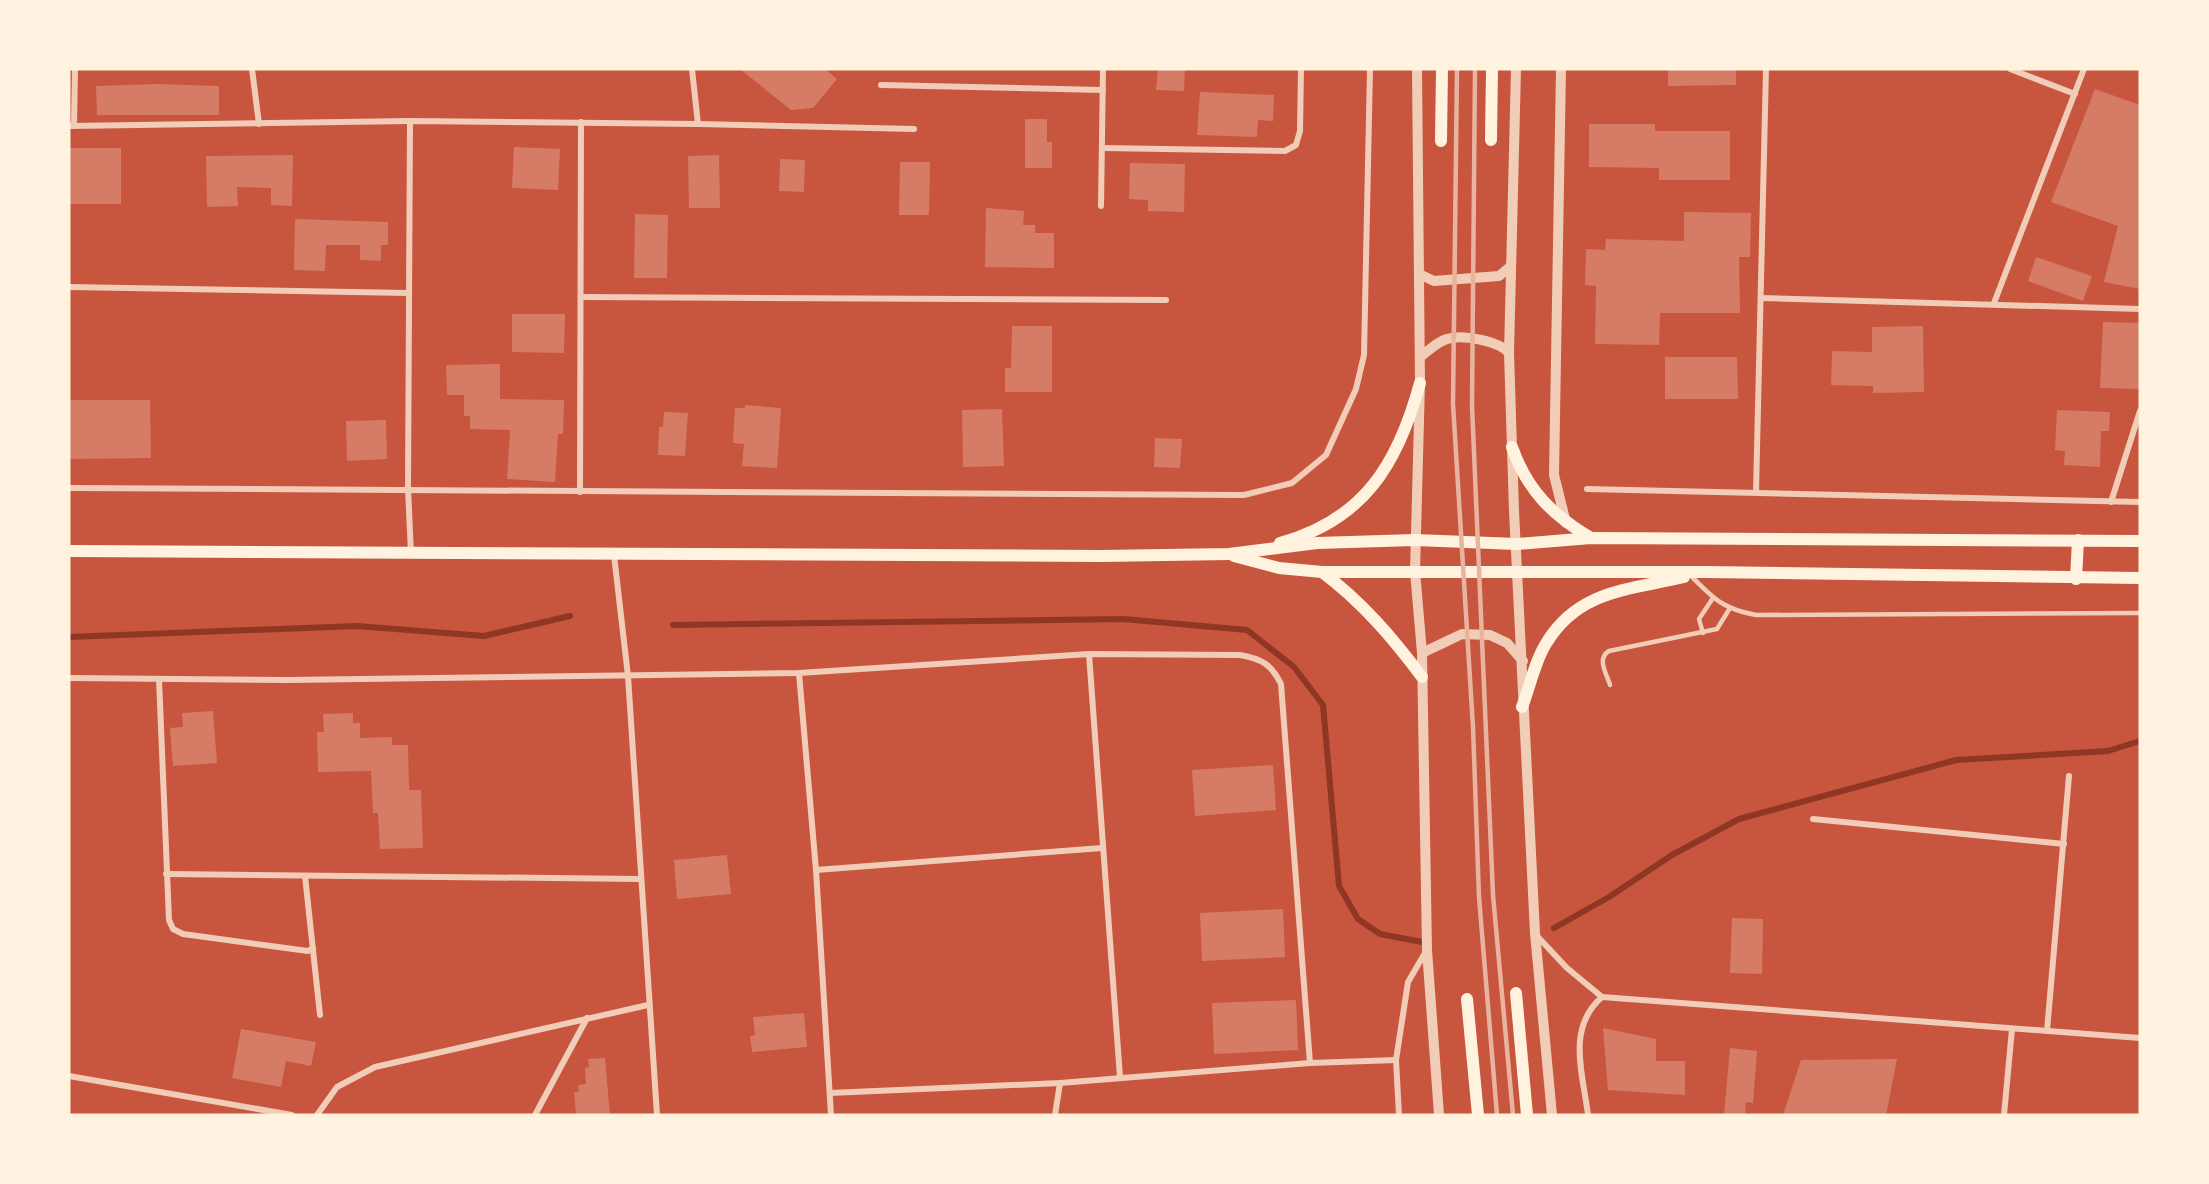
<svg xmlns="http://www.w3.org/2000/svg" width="2209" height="1184" font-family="Helvetica,sans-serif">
  <rect width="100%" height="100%" fill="#c8553d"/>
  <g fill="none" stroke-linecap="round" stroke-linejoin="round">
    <!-- stream -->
    <g stroke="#8f3625" stroke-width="6">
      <path d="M673 625 1123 619 1247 630 1294 667 1323 705 1339 886 1358 919 1380 934 1422 942"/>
      <path d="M69 637 357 626 484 636 570 616"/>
      <path d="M1554 928 1609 897 1672 855 1739 819 1956 760 2108 751 2140 741"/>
    </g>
  </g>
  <!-- building -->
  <g fill="#d67c66">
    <path d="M740 69H825L837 79 813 108 791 110Z"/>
    <path d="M1158 69H1185L1184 91 1156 90Z"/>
    <path d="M1668 69H1736V85L1668 86Z"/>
    <path d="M157 84 219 86V115H97L96 86Z"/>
    <path d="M2095 89 2140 105V289L2104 282 2118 226 2051 202Z"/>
    <path d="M1200 92 1274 95 1273 121 1258 120 1257 137 1197 135Z"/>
    <path d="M1025 119H1047V142H1052V168H1025Z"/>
    <path d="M1589 124H1655V131H1730V180H1659V168L1589 167Z"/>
    <path d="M514 147 560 149 558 190 512 188Z"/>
    <rect x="69" y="148" width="52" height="56"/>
    <path d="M293 155 292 206 271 205V188L237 187 238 206 207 207 206 156Z"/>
    <path d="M719 155 720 208H689L688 156Z"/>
    <path d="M780 159 805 160 804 192 779 191Z"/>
    <path d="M900 162H930L929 215H899Z"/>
    <path d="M1130 163 1185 164 1184 212 1148 211V200L1129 199Z"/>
    <path d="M986 208 1024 211 1023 225H1035V233H1054V268L985 267Z"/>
    <path d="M1684 212 1751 213 1750 257H1739L1740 313H1660L1659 345 1595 344 1596 286 1585 285 1586 249 1605 250 1606 239 1684 241Z"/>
    <path d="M635 214 668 215 667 278H634Z"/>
    <path d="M295 219 388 222V245H381V261L360 260V245H326L325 271 294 270Z"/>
    <path d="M2036 257 2092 276 2083 301 2028 281Z"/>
    <path d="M512 314H565L564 353 512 352Z"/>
    <path d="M2103 322 2140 323V389L2100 388Z"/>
    <path d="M1012 326H1052V392H1005V368H1011Z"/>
    <path d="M1923 326 1924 392 1873 393V386L1831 385 1832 351 1872 352V327Z"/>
    <path d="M1665 357H1737L1738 399H1665Z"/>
    <path d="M500 364V399L564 400 563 434H558L555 482 507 479 510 430 470 429V416H464V395H447L446 365Z"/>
    <path d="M69 400H150L151 458 69 459Z"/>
    <path d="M745 405 781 408 777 468 742 466 744 444 733 443 735 408H745Z"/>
    <path d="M1002 409 1004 466 963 467 962 410Z"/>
    <path d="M2057 410 2110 412 2109 431H2101L2100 467 2064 465 2065 451 2055 450Z"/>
    <path d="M664 412 688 413 685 456 658 455 659 427H663Z"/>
    <path d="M386 420 387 459 347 461 346 421Z"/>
    <path d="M1155 438 1182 439 1180 468 1154 467Z"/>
    <path d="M213 711 217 763 173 766 170 728 183 727 182 713Z"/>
    <path d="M353 713V723H360V738L392 737V745H408L409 790H421L423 848 380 849 378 813H373L371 771 318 772 317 732H324L323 714Z"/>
    <path d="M1273 765 1276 810 1195 816 1192 770Z"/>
    <path d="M727 855 731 894 677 899 674 860Z"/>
    <path d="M1283 909 1285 957 1202 961 1200 913Z"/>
    <path d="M1732 918 1763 919 1762 974 1730 973Z"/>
    <path d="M1296 1000 1298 1050 1214 1054 1212 1003Z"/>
    <path d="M804 1013 807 1047 752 1052 750 1036 755 1035 753 1017Z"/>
    <path d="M1603 1028 1656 1039V1061H1685V1095L1608 1090Z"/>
    <path d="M241 1029 316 1042 311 1066 286 1061 281 1087 232 1078Z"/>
    <path d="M1730 1048 1757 1051 1753 1103 1746 1102 1745 1115H1724Z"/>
    <path d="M605 1058 610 1115H576L574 1092H579L578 1085 586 1084 585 1068 589 1067 588 1059Z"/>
    <path d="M1897 1059 1886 1115H1783L1801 1060Z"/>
  </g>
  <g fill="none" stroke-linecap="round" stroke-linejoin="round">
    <!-- service -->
    <g stroke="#f1ccb7" stroke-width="4.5">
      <path d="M1691 576C1714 599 1723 609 1756 615L2140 613"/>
      <path d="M1703 633 1699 619 1713 598"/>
      <path d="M1610 685C1607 674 1596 659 1609 651L1717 629 1730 608"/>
    </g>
    <!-- minor -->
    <g stroke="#f1ccb7" stroke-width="6">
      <path d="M252 69 259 124"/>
      <path d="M2010 69 2075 94"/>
      <path d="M881 85 1103 90"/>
      <path d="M698 124 914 129"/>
      <path d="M69 126 410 121"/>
      <path d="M74 126 75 69"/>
      <path d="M1102 148 1285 151 1296 145 1300 131 1301 69"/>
      <path d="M1101 206 1103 69"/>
      <path d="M69 287 408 293"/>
      <path d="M582 297 1166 300"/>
      <path d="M1761 298 2140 309"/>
      <path d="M1994 303 2084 69"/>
      <path d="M69 488 1244 495 1292 483 1326 455 1356 389 1364 355 1370 69"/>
      <path d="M1587 489 2140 502"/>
      <path d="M580 492 581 122"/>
      <path d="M1756 492 1766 69"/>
      <path d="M2111 502 2140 411"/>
      <path d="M411 554 408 488 410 121 698 124 692 69"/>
      <path d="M614 555 628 676 657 1115"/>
      <path d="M1089 654 1120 1077"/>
      <path d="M799 673 816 870 831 1115"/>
      <path d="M69 678 287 680 799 673 1089 654 1240 655C1262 659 1271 664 1281 684L1310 1063 1060 1083 830 1093"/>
      <path d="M159 679 169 920 173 929 183 934 308 951 313 948"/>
      <path d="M1813 819 2064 844"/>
      <path d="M816 870 1102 848"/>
      <path d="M166 874 640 879"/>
      <path d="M305 876 320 1015"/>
      <path d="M1537 936 1567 968 1602 997 2140 1038"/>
      <path d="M2047 1031 2069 776"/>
      <path d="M1310 1063 1396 1060"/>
      <path d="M69 1076 292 1115"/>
      <path d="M317 1115 337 1087 375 1067 648 1005"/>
      <path d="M535 1115 587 1018"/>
      <path d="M1055 1115 1060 1083"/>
      <path d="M1399 1115 1396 1060 1408 982 1425 953"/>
      <path d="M1588 1115C1583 1074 1566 1028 1602 997"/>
      <path d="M2004 1115 2012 1029"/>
    </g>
    <!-- tertiary -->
    <g stroke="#f1ccb7" stroke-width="10">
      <path d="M1417 69 1420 383 1415 571 1422 653 1427 950 1439 1115"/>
      <path d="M1516 69 1509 353 1514 511 1535 933 1552 1115"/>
      <path d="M1561 69 1554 475 1566 523"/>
      <path d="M1419 274 1434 281 1499 276 1511 266"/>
      <path d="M1420 357C1427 352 1438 341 1447 339 1462 334 1499 341 1509 353"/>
      <path d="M1422 653 1462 634 1490 635 1507 643 1523 661"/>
    </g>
    <!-- secondary -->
    <g stroke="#fff3e0" stroke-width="12">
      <path d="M1491 140 1492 69"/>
      <path d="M1441 141 1442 69"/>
      <path d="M1512 447C1527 490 1552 515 1591 538"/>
      <path d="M1280 543C1364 520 1398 464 1420 383"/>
      <path d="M69 551 1101 556 1229 554 1317 543 1415 540 1517 544 1591 538 2140 541"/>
      <path d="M1234 556 1279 568 1322 572H1706L2140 578"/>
      <path d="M1322 572C1362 602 1392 637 1422 677"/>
      <path d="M2076 579 2078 540"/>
      <path d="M1522 707C1530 687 1535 660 1547 642 1579 590 1629 590 1684 577"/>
      <path d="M1516 993 1527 1115"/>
      <path d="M1467 999 1478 1115"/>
    </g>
    <!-- rail -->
    <g stroke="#e9b49f" stroke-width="4.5">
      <path d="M1457 69 1453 404 1473 727 1479 897 1497 1115"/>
      <path d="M1475 69 1472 406 1493 895 1513 1115"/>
    </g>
  </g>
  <!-- border -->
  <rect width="2209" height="1184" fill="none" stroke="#fff3e0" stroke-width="141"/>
</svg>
